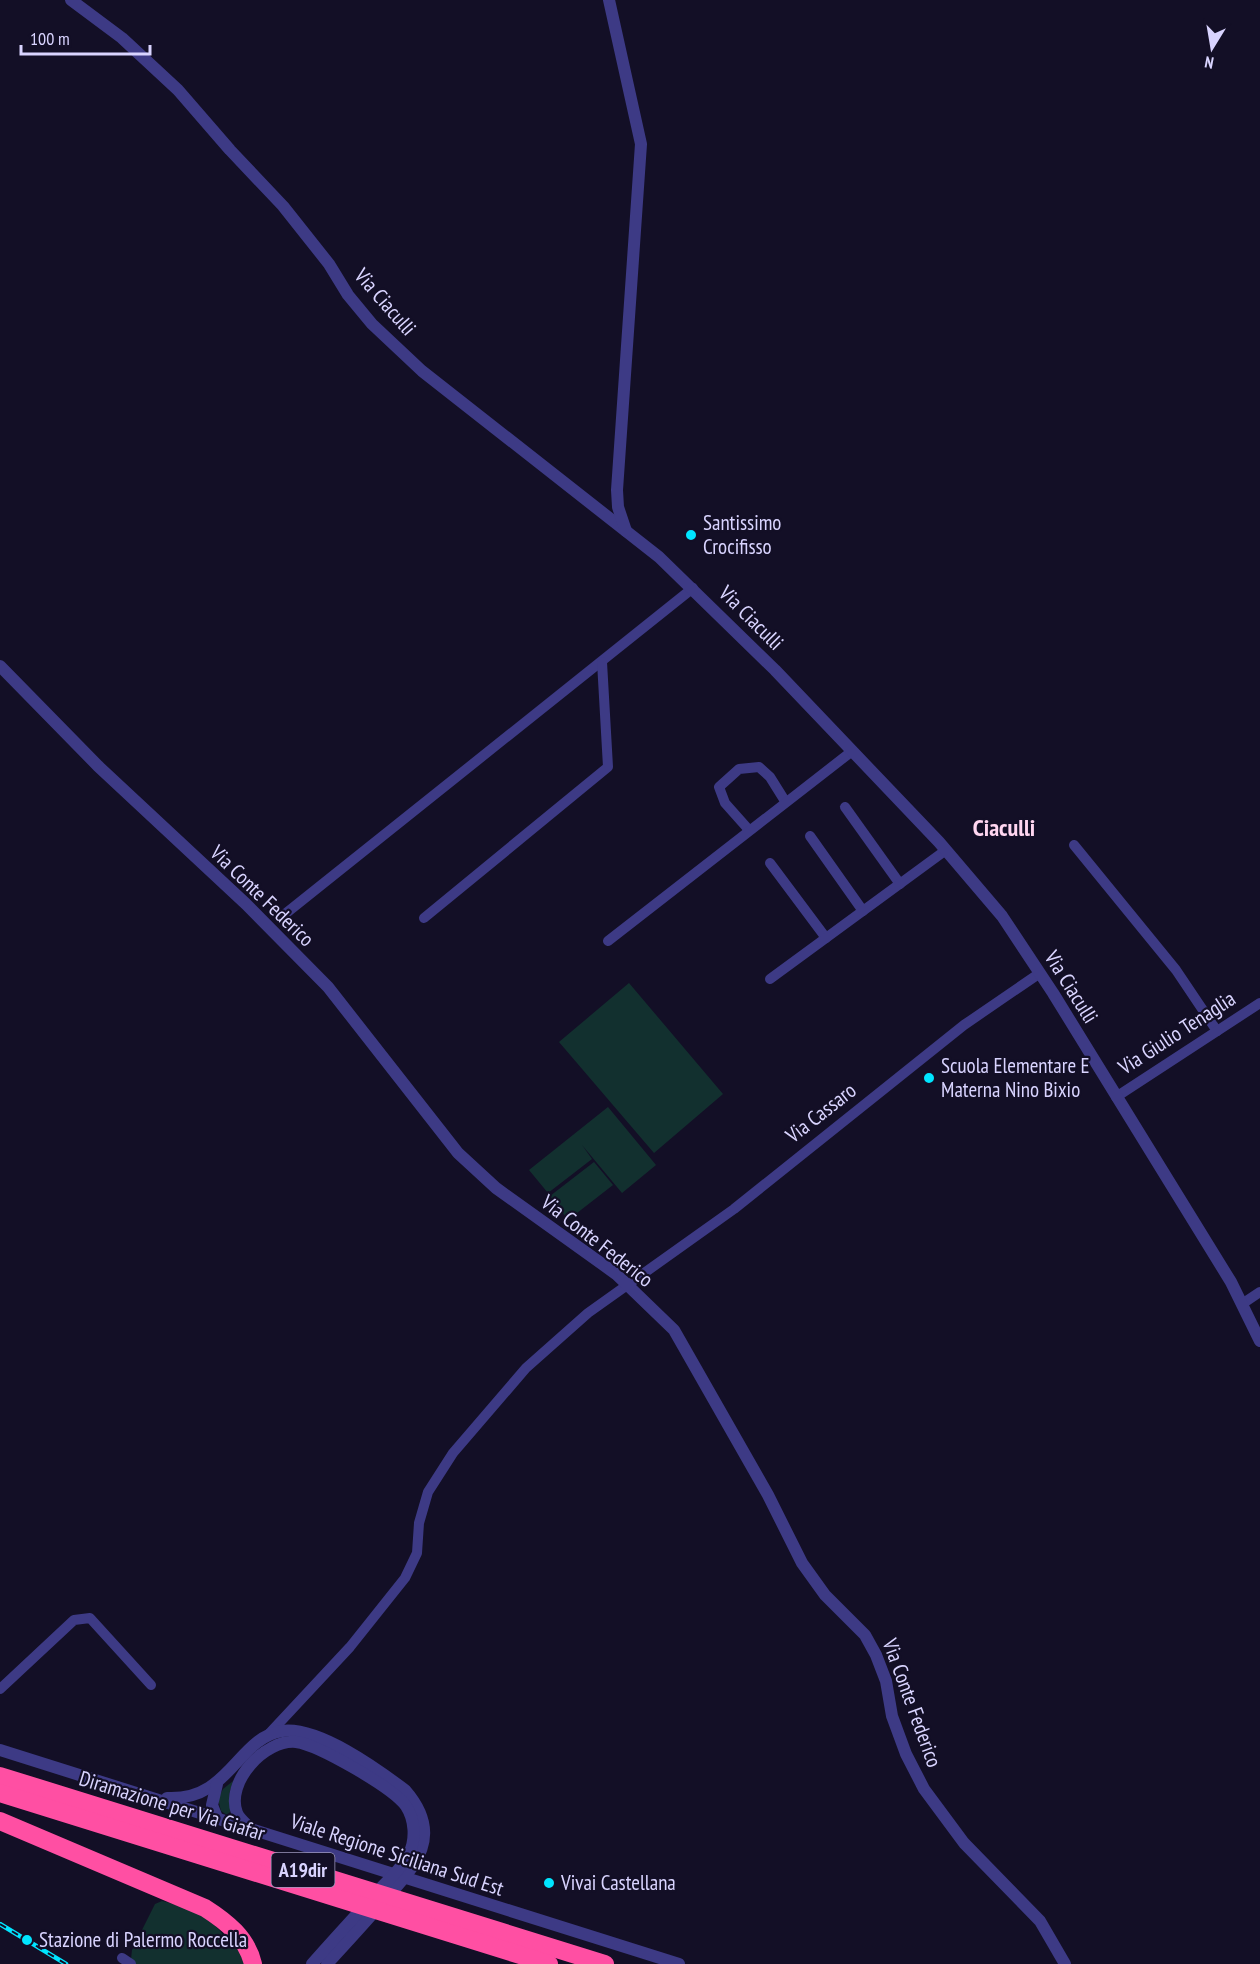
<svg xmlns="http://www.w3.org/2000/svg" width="1260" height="1964" font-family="'PT Sans Narrow',sans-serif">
  <rect width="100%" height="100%" fill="#130f26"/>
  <!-- green -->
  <g fill="#12302f">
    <path d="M629 983 723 1094 654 1153 559 1042Z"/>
    <path d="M608 1107 656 1165 622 1193 582 1145 592 1159 548 1193 529 1170Z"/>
    <path d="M594 1162 613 1185 568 1220 550 1196Z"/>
    <path d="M233 1781 229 1795 231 1811 227 1815 221 1811 218 1799 223 1789Z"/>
    <path d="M162 1901C184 1906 218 1919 226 1941L229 1942 233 1938 247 1964H136L131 1959 132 1950 155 1904Z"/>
  </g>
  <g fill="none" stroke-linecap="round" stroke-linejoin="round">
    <!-- minor -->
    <g stroke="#3d3a85" stroke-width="10">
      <path d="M845 807 900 884"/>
      <path d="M749 830 725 803 719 787 739 769 759 767 770 777 785 801"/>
      <path d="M810 836 863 911"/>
      <path d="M1074 845 1176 970 1217 1031"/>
      <path d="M770 863 826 938"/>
      <path d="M285 914 693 588"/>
      <path d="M424 918 608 767 602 662"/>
      <path d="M608 941 851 752"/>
      <path d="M770 979 946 850"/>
      <path d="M1116 1097 1260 1003"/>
      <path d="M1242 1304 1260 1292"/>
      <path d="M0 1689 74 1620 90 1618 151 1685"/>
      <path d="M267 1736 350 1647 405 1578 417 1553 419 1523 428 1492 453 1453 526 1368 588 1313 734 1209 964 1025 1040 973"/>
      <path d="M122 1958 131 1964"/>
    </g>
    <!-- tertiary -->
    <g stroke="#3d3a85" stroke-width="12">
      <path d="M71 0 122 38 178 90 230 150 283 206 329 264 348 295 372 324 422 371 659 557 775 670 939 842 1002 916 1053 993 1231 1282 1260 1341"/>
      <path d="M609 0 641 144 617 490 618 507 626 531"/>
      <path d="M0 666 98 766 246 904 328 987 458 1153 496 1188 616 1274 674 1330 768 1495 802 1563 825 1595 865 1635 876 1655 886 1681 892 1716 906 1754 924 1789 964 1843 1040 1921 1065 1964"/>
      <path d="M0 1750 679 1964"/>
      <path d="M167 1798C230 1801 237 1738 282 1731 318 1726 377 1769 405 1790 446 1837 414 1868 380 1905 363 1925 345 1944 327 1964"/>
      <path d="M217 1818 212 1805 217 1784"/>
      <path d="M249 1827C245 1823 239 1818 237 1813 225 1782 265 1739 296 1742 319 1745 393 1788 406 1806 415 1820 416 1839 409 1854 403 1867 389 1879 380 1889 357 1914 334 1939 312 1964"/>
    </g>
    <!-- motorway -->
    <g stroke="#ff4fa3" stroke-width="18">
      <path d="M0 1776 605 1964"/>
      <path d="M0 1793 549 1964"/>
      <path d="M0 1821 205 1908C227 1922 247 1938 253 1964"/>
    </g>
    <!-- rail casing -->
    <g stroke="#00e5ff" stroke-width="4.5">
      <path id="rail" d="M0 1924 66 1964"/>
    </g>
    <!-- rail -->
    <use href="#rail" stroke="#130f26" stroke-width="2" stroke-dasharray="7" stroke-linecap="butt"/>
  </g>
  <!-- markers -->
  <g fill="#00e5ff" stroke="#130f26" stroke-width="2">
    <circle cx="691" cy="535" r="6"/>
    <circle cx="929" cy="1078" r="6"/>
    <circle cx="549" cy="1883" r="6"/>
    <circle cx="27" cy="1940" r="6"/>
  </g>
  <g text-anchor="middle" stroke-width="4.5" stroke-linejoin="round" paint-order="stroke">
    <!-- shield labels -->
    <rect fill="#130f26" stroke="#9e99be" stroke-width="1.5" x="271.5" y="1853" width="63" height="34" rx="4.5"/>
    <g font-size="20" font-weight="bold" fill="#d9d4ff">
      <text x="303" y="1877">A19dir</text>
    </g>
    <!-- street labels -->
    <g font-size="21" fill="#d9d4ff" stroke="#130f26">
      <text transform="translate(385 302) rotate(49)" y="7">Via Ciaculli</text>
      <text transform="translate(751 618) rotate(45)" y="7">Via Ciaculli</text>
      <text transform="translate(262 896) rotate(44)" y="7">Via Conte Federico</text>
      <text transform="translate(1071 987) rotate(58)" y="7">Via Ciaculli</text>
      <text transform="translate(1177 1033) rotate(-33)" y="7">Via Giulio Tenaglia</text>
      <text transform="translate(821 1113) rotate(-38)" y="7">Via Cassaro</text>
      <text transform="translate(597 1241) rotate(38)" y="7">Via Conte Federico</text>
      <text transform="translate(912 1703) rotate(70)" y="7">Via Conte Federico</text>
      <text transform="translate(172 1806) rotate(17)" y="7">Diramazione per Via Giafar</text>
      <text transform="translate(397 1855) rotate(18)" y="7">Viale Regione Siciliana Sud Est</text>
    </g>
    <!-- poi labels -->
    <g font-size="21" fill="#d9d4ff" stroke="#130f26" text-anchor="start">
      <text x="703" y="530">Santissimo<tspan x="703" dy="24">Crocifisso</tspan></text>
      <text x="941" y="1073">Scuola Elementare E<tspan x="941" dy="24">Materna Nino Bixio</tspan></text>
      <text x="561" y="1890">Vivai Castellana</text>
      <text x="39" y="1947">Stazione di Palermo Roccella</text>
    </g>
    <!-- quarter labels -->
    <g font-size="24" font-weight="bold" fill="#ffd6f0" stroke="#130f26">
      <text x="1004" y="836">Ciaculli</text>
    </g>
  </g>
  <!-- north arrow -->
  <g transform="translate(1212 48) rotate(191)" stroke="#130f26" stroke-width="4.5" paint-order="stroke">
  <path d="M0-4.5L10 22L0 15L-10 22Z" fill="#d9d4ff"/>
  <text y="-9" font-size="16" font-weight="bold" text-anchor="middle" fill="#d9d4ff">N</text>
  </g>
  <!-- scale -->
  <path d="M21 45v9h129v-9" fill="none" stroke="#d9d4ff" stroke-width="3"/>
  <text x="30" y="45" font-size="18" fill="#d9d4ff" stroke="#130f26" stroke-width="4.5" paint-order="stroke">100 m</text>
</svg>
